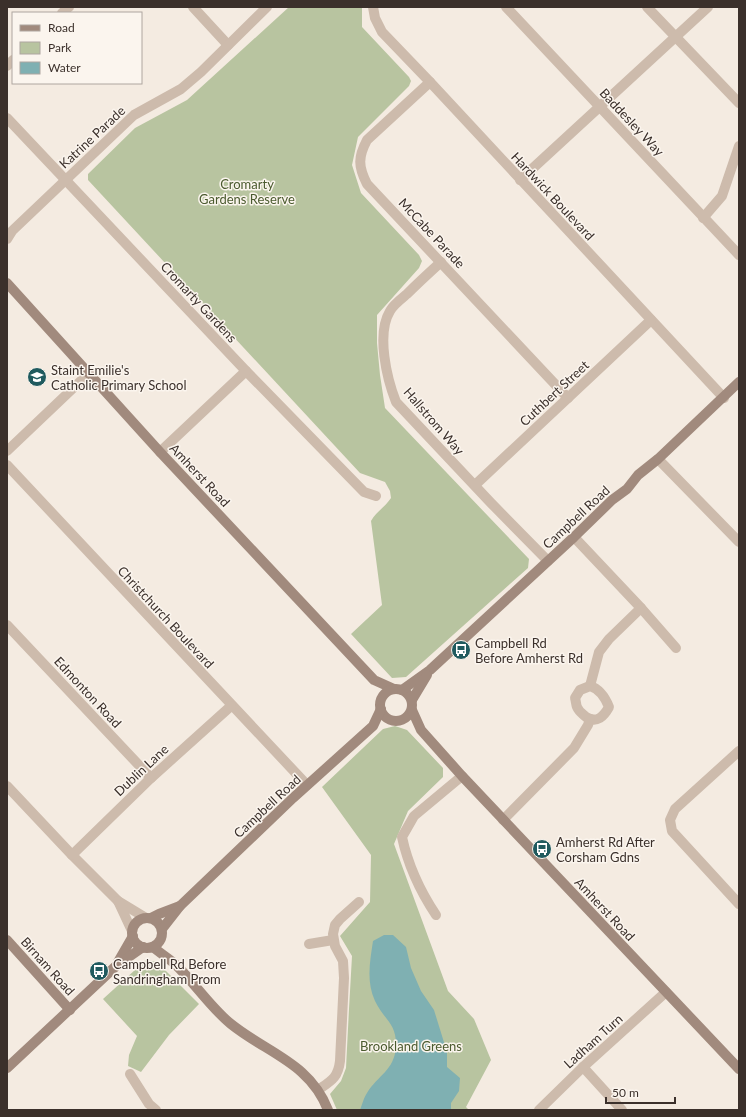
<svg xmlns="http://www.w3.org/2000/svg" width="746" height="1117" font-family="Lato,sans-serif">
  <rect width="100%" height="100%" fill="#f4ebe1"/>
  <!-- green -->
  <g fill="#b8c4a0">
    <path d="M289 7H362V27L409 77 411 81 409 86 358 137 352 165 361 193 419 255 422 261 419 268 377 315V343L380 375 385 408 529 559 528 568 406 677 392 678 351 634 382 605 371 521C376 512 385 507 391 498L390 491 385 482 360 473 88 180V174L135 128 187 100Z"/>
    <path d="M395 726 407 730 443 768V777L408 811 394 844 448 991 474 1019 491 1060 466 1107 469 1110H337L330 1094 341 1081 346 1068 349 1009 352 956 340 936 370 902 371 855 322 787 383 729Z"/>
    <path d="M146 960 157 962 199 1004 169 1035 141 1072 128 1066 129 1055 137 1036 103 999Z"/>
  </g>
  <!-- water -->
  <path fill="#7fb0b2" d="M384 935H393L406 947 411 968 421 991 434 1010 447 1052V1067L460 1078 459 1091 451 1103V1110H360C362 1105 364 1097 367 1093 378 1075 394 1071 396 1047 397 1023 384 1020 375 1001 366 982 370 961 373 941Z"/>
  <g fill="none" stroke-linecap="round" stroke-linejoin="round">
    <!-- street -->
    <g stroke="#cdbbac" stroke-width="10">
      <path d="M193 7 228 45"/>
      <path d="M373 7 375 18 382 32 430 82 724 398"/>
      <path d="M506 7 739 255"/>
      <path d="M647 7 739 103"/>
      <path d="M62 13 69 7"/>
      <path d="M7 66 13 60"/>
      <path d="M430 82 367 140C358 157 358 166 367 184L568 398"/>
      <path d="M7 118 246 371 364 492 376 496"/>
      <path d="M520 180 708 7"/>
      <path d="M703 218 722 196 739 146"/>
      <path d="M7 239 12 231 134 115 181 89 201 72 267 7"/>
      <path d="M441 262C430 272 418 283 407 294 401 299 393 305 390 311 376 334 387 379 396 402L491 503 548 561"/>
      <path d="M7 451 88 374"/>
      <path d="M160 452 246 371"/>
      <path d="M658 459 739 542"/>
      <path d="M7 465 307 785"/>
      <path d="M475 485 651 320"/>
      <path d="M574 537 641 608 676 648"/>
      <path d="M7 625 151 778"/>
      <path d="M590 686C600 689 605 697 609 707 604 716 597 724 586 717 583 714 579 712 577 707 576 705 576 701 575 698L580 690Z"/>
      <path d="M590 686 599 652 609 639 641 608"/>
      <path d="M739 751 675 809 670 820 672 831 739 904"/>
      <path d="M7 786 72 855 118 901 146 918"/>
      <path d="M503 820 574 748 588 725 590 719"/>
      <path d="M72 855 151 778 231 706"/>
      <path d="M118 901 132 931"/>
      <path d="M436 915C420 891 408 865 402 837L414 816 462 776"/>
      <path d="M309 944 333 940"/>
      <path d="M583 1067 622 1110"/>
      <path d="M130 1074 149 1104 156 1110"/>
      <path d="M318 1090C331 1081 338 1078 340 1061L344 978 343 961 335 946 333 934 335 925 340 919 359 902"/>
      <path d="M539 1110 583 1067 666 992"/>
    </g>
    <!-- secondary -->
    <g stroke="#a18a7d" stroke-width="10">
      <path d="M7 283 160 452 374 680 394 689"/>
      <circle cx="396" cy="705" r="16"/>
      <path d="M402 690 430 670 574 537 612 500 627 489 638 475 658 459 739 382"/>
      <path d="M412 700 427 675"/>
      <path d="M412 710 421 730 462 776 739 1069"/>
      <path d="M151 918 159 914 180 906"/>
      <circle cx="147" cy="933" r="15"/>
      <path d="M162 929 180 906 293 798 373 726 381 709"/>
      <path d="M7 940 70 1010"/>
      <path d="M153 947C160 953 168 958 175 964 194 982 211 1008 231 1024 267 1053 310 1063 328 1110"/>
      <path d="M118 962 133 936"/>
      <path d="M7 1068 116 966 143 947"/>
    </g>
  </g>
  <!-- icons -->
  <defs>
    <g id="school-disc" transform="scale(1)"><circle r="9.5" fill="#1f5a5e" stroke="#fbf5ee"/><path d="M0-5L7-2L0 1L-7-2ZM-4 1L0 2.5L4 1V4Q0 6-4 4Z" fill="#fff"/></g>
    <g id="bus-disc" transform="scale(1)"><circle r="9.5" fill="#1f5a5e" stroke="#fbf5ee"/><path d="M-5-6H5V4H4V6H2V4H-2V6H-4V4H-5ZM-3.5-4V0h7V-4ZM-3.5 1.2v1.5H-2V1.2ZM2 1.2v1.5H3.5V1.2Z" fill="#fff"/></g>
  </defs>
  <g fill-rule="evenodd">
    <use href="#school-disc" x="37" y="377"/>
    <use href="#bus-disc" x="461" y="650"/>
    <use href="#bus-disc" x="542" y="849"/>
    <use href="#bus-disc" x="99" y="971"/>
  </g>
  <g text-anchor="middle" stroke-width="3" stroke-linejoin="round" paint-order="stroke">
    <!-- street labels -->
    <g font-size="13" fill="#3b302b" stroke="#fbf5ee">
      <text transform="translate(632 122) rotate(47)" y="5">Baddesley Way</text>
      <text transform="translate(92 137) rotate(-43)" y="5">Katrine Parade</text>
      <text transform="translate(553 196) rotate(47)" y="5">Hardwick Boulevard</text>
      <text transform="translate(432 233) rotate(47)" y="5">McCabe Parade</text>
      <text transform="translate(199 302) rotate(47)" y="5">Cromarty Gardens</text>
      <text transform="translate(554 393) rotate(-43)" y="5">Cuthbert Street</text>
      <text transform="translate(434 421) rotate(49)" y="5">Hallstrom Way</text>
      <text transform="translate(200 475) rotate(47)" y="5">Amherst Road</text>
      <text transform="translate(576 517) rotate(-43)" y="5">Campbell Road</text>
      <text transform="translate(166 617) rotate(47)" y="5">Christchurch Boulevard</text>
      <text transform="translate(88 692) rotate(47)" y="5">Edmonton Road</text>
      <text transform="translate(141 770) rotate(-43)" y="5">Dublin Lane</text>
      <text transform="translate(267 806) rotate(-43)" y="5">Campbell Road</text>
      <text transform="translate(605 909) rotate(47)" y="5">Amherst Road</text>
      <text transform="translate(48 966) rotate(48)" y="5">Birnam Road</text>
      <text transform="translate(593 1041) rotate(-42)" y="5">Ladham Turn</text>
    </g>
    <!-- park labels -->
    <g font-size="13" fill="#4a5a2e" stroke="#fbf5ee">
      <text x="247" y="189">Cromarty<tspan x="247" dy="15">Gardens Reserve</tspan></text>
      <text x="411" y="1051">Brookland Greens</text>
    </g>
    <!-- poi labels -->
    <g font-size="13" fill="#3b302b" stroke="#fbf5ee" text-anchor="start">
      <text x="51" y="375">Staint Emilie's<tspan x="51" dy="15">Catholic Primary School</tspan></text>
      <text x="475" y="648">Campbell Rd<tspan x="475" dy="15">Before Amherst Rd</tspan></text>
      <text x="556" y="847">Amherst Rd After<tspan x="556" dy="15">Corsham Gdns</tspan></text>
      <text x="113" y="969">Campbell Rd Before<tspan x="113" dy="15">Sandringham Prom</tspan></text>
    </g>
  </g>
  <!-- border -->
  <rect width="746" height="1117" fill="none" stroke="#3b302b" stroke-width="16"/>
  <!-- legend -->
  <rect x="12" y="12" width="130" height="72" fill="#fbf5ee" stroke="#aea6a0"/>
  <rect x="20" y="25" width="20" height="6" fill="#a18a7d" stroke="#aea6a0"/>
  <text x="48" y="32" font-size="12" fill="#3b302b">Road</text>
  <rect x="20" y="42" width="20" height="12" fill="#b8c4a0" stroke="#aea6a0"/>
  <text x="48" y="52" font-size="12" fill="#3b302b">Park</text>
  <rect x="20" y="62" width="20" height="12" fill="#7fb0b2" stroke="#aea6a0"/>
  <text x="48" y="72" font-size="12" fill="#3b302b">Water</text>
  <!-- scale -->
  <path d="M606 1097v6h69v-6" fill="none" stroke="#3b302b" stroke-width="2"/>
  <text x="612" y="1097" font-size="12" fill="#3b302b" stroke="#fbf5ee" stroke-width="3" paint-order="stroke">50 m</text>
</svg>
